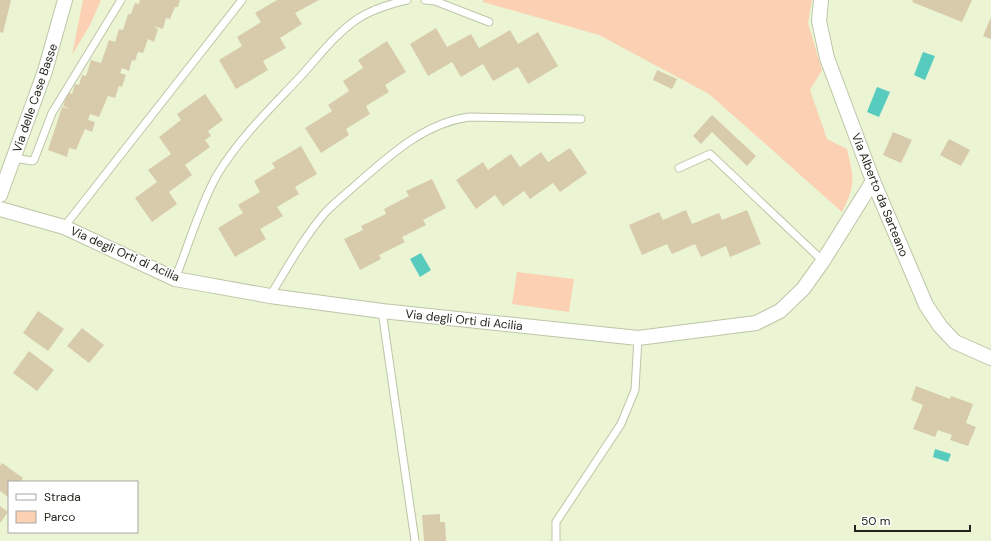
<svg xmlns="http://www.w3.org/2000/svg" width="991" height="541" font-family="'DM Sans',sans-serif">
  <rect width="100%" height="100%" fill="#ebf5d4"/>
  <!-- green -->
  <g fill="#fbd0b3">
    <path d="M83 0H101L90 25 72 55Z"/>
    <path d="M483 0H812L808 23 822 70 810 90 827 139 847 149C854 179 856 184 842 212L709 94 599 35 483 2Z"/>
    <path d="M517 272 574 279 569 312 512 304Z"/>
  </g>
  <!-- water -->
  <g fill="#58cbbf">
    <path d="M923 52 935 56 925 80 914 75Z"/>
    <path d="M877 87 890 92 879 117 867 112Z"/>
    <path d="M421 253 431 270 420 277 410 259Z"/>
    <path d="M935 449 951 454 948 462 933 457Z"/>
  </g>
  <!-- building -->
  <g fill="#d8cbac">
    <path d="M0 0H11L3 33 0 32Z"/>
    <path d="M140 0H180L178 7H175L170 19 166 18 163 29 153 26 158 29 154 42 148 39 143 53 138 52 135 61 132 60 129 71 122 68 120 73 126 75 122 87 119 86 115 98 108 96 99 117 90 114 88 120 95 122 92 132 85 129 76 150 69 148 67 157 48 150 62 107 70 109 63 106 68 92 72 94 75 84 79 85 82 75 86 76 91 60 101 63 109 40 115 42 119 29 123 30 128 14H131L135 3 139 4Z"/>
    <path d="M277 0H319L295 13 302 24 280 38 286 48 263 61 268 70 236 89 219 60 242 46 237 37 261 22 255 13Z"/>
    <path d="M913 0H972L962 22 912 2Z"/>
    <path d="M991 17V39L983 36Z"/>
    <path d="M436 28 447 47 471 34 479 48 510 30 518 44 538 32 558 66 528 84 518 67 493 81 483 64 461 77 452 62 428 76 410 44Z"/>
    <path d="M387 41 406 72 385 85 389 92 366 106 370 114 346 129 349 135 321 153 305 128 332 111 328 105 349 91 343 81 363 68 358 60Z"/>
    <path d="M657 70 677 79 672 89 653 80Z"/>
    <path d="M205 94 223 120 208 131 211 136 205 140 210 147 185 165 192 175 169 192 177 204 152 222 135 198 157 182 148 170 171 154 159 137 181 120 177 114Z"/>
    <path d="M712 115 756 156 747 166 712 132 701 144 693 136Z"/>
    <path d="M893 132 912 140 901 163 883 155Z"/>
    <path d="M949 139 970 150 961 166 940 155Z"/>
    <path d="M301 146 317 174 295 187 299 194 277 207 283 216 260 229 266 239 235 257 218 228 243 213 238 205 260 192 254 181 275 168 272 163Z"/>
    <path d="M570 148 587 173 560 192 553 183 530 199 524 191 503 206 495 195 476 209 456 180 483 162 488 170 511 154 520 167 541 152 548 162Z"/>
    <path d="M432 179 446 208 423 220 426 225 402 237 405 242 379 255 381 259 360 270 344 239 363 230 361 226 386 214 384 209 409 196 406 191Z"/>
    <path d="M686 210 692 224 719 213 722 220 747 210 761 244 730 257 726 246 701 257 695 244 672 254 667 244 642 255 629 225 659 212 663 220Z"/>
    <path d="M38 311 64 329 48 351 23 333Z"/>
    <path d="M82 328 104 345 89 363 67 346Z"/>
    <path d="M29 351 54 370 37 391 13 373Z"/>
    <path d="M916 386 950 399 951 396 973 404 966 423 976 427 968 446 950 440 952 435 938 430 935 437 913 429 923 405 911 400Z"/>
    <path d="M2 463 23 478 20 482H9L8 497 0 491V466Z"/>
    <path d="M0 506 8 512 0 523Z"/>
    <path d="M440 514V522H445L446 541H424L422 515Z"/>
  </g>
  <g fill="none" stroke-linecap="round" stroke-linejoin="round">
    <!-- service casing -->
    <g stroke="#bdc6a7" stroke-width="9">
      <g id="service">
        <path d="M425 0 435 1 489 22"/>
        <path d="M14 158 32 161 34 160 52 113 121 0"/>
        <path d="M679 168 710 154 823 261"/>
        <path d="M64 227 242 0"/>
        <path d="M175 279C188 247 200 205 217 175 240 137 271 108 301 76 319 56 336 33 359 18 373 9 390 4 407 0"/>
        <path d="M270 296C287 268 303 239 324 214 334 203 347 193 358 183 391 154 425 123 469 117L581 119"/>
        <path d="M382 311 415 541"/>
        <path d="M556 541V522L621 424 635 390 638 338"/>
      </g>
    </g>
    <!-- minor casing -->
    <g stroke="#bdc6a7" stroke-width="16">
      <g id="minor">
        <path d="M821 0 819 21 827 58 873 181 926 305 940 326 955 342 991 358"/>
        <path d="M0 195 45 71 65 0"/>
        <path d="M0 209 64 227 175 279 270 296 382 311 638 338 756 323 780 311 803 289 823 261 873 181"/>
      </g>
    </g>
    <!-- service -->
    <use href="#service" stroke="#fff" stroke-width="7"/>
    <!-- minor -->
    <use href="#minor" stroke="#fff" stroke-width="14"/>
  </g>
  <g text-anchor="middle" stroke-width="3" stroke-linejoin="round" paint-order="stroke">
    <!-- street labels -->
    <g font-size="12" fill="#222519" stroke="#fff">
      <text transform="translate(35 98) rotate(-71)" y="4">Via delle Case Basse</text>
      <text transform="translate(880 195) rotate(68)" y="4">Via Alberto da Sarteano</text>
      <text transform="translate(125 254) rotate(24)" y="4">Via degli Orti di Acilia</text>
      <text transform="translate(464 320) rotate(6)" y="4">Via degli Orti di Acilia</text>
    </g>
  </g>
  <!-- legend -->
  <rect x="8" y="481" width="130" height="52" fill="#ffffff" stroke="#a7a8a3"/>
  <rect x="16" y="494" width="20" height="6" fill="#ffffff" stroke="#a7a8a3"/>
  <text x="44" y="501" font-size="12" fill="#222519">Strada</text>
  <rect x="16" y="511" width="20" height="12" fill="#fbd0b3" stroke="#a7a8a3"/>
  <text x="44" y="521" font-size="12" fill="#222519">Parco</text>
  <!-- scale -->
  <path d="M855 525v6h115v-6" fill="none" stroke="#222519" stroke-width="2"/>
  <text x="861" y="525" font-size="12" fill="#222519" stroke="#ffffff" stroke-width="3" paint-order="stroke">50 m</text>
</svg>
